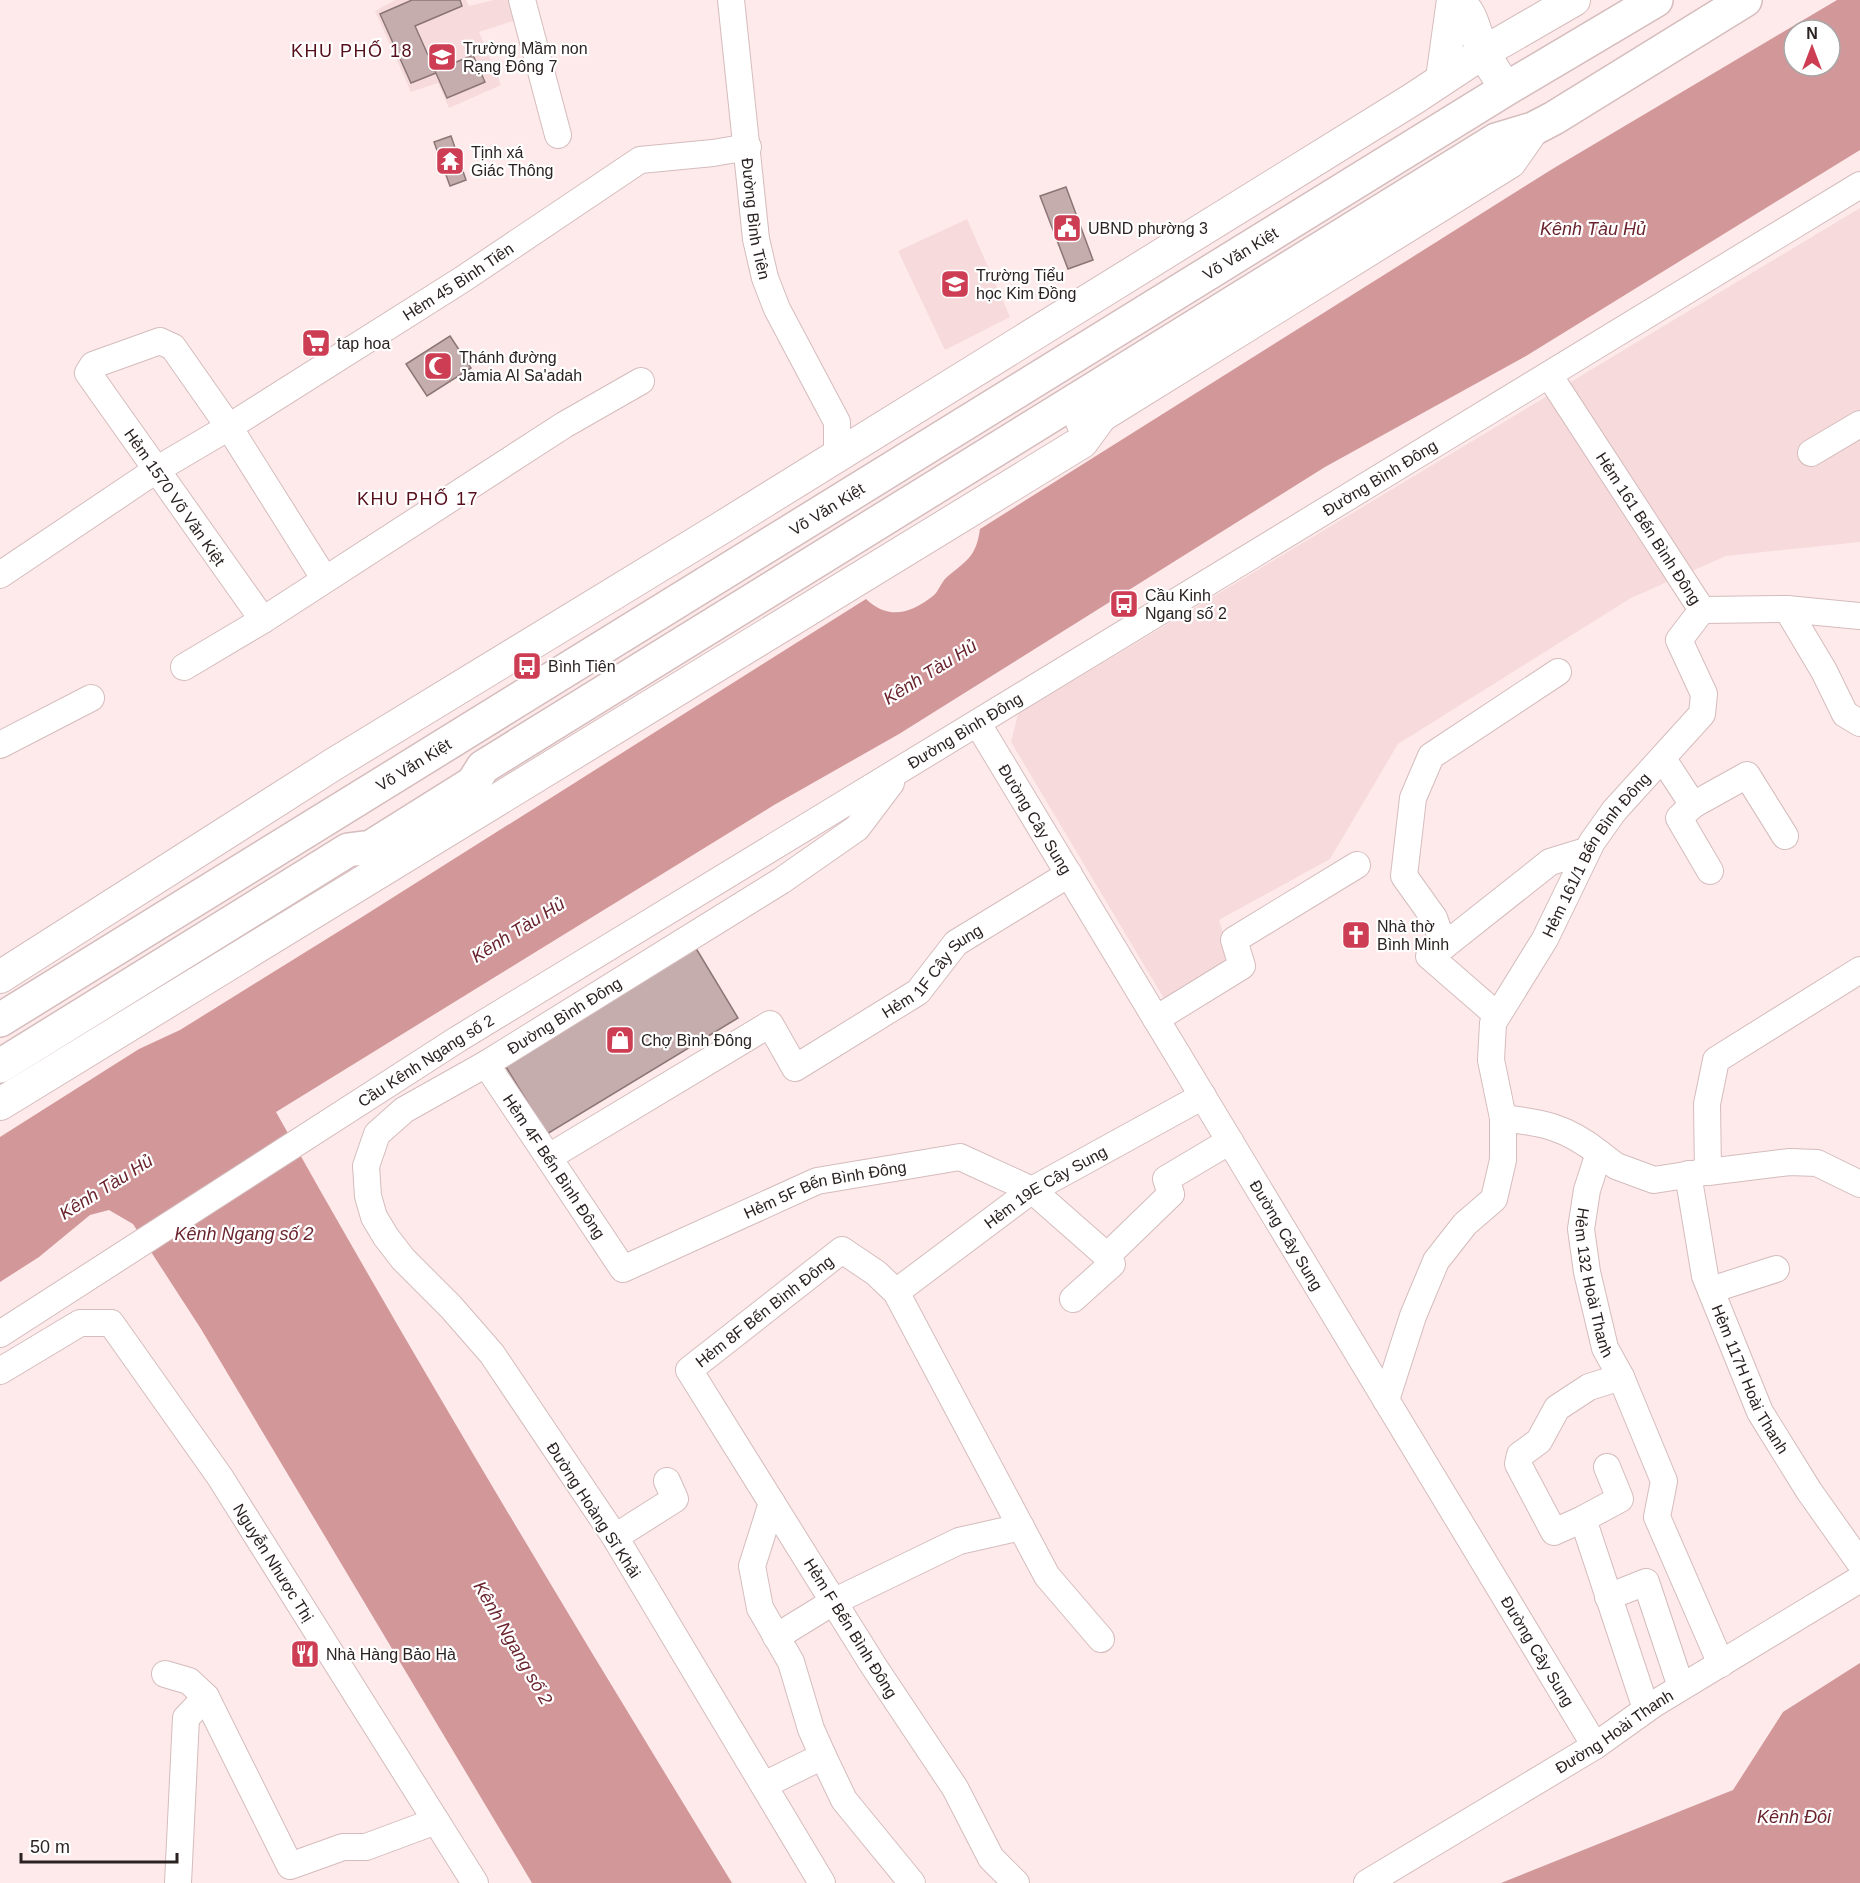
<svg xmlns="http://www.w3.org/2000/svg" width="1860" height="1883" font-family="Helvetica,sans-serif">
  <rect width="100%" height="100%" fill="#feeaea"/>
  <!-- built -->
  <g fill="#f7dbdc">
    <path d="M395 0H466L469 6 494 0H514L519 19 479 32 501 85 449 108 438 83 411 92 375 11Z"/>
    <path d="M1860 208V411L1854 415 1860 424V542L1726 556 1631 598 1398 744 1330 859 1219 920 1234 964 1166 1002 1011 742 1018 714Z"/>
    <path d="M967 219 1010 317 945 350 898 251Z"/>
  </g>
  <!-- water -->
  <g fill="#d19799" fill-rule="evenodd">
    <path d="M1837 0H1860V150L1526 356 1325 467 899 734 774 805 276 1112C422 1373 576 1628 732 1883H532L201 1329 133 1224 109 1210 90 1215 39 1257 0 1282V1137L139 1049 180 1030 362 917 866 599C888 620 910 614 933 596 939 591 941 582 947 577 967 560 976 557 980 529L1554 168ZM1794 30H1830V66H1794Z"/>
    <path d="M1860 1663V1883H1501L1733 1790 1783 1712Z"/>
  </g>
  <!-- building -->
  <g fill="#c5adae" stroke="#8b7575" stroke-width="1.5">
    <path d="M412 0H460L462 6 415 26 436 73 411 83 380 14Z"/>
    <path d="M473 55 485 82 447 98 435 71Z"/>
    <path d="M451 136 466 180 450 186 434 142Z"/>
    <path d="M1066 187 1093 260 1068 269 1040 196Z"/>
    <path d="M450 336 471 368 427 396 406 364Z"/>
    <path d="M694 945 738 1018 547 1134 503 1062Z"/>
  </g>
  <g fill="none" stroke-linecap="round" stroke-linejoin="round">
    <!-- minor casing -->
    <g stroke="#d5bcbd" stroke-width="28">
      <g id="minor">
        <path d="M522 0 558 135"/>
        <path id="s1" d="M731 0 756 239 765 278 777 309 837 422V455"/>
        <path id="s2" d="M1549 375 1702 610 1787 609"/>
        <path d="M1811 453 1860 424"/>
        <path id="s3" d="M0 575 156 470 229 427 463 279 640 160 713 153 748 147"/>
        <path d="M1860 616 1787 609 1824 671 1845 714 1860 723"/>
        <path d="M263 620 88 373 93 365 160 341 173 347 229 427 324 578"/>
        <path d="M184 667 263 620 564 425 641 381"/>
        <path id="s4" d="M978 724 1595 1746"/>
        <path d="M0 745 91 698"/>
        <path d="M1663 759 1693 805"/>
        <path d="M1710 871 1679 818 1693 805 1747 775 1785 836"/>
        <path d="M1444 946 1550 862 1586 851"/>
        <path d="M1860 970 1716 1060 1707 1104 1708 1172 1790 1162 1817 1163 1860 1184"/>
        <path d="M1497 1015 1429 956 1444 946 1434 918 1404 876 1413 798 1431 756 1558 672"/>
        <path d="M1156 1019 1242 966 1234 940 1357 865"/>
        <path id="s5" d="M486 1064 623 1269 817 1181 960 1157 1032 1190 1107 1256"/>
        <path id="s6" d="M1503 1118 1491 1060 1493 1023 1545 939 1592 842 1614 811 1702 714 1704 694 1679 640 1702 610"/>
        <path d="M1599 1153 1616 1166 1654 1180 1705 1172"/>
        <path id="s7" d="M549 1157 770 1024 795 1068 918 992 956 943 1069 874"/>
        <path id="s8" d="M1688 1174 1705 1276 1760 1412 1809 1491 1860 1563"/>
        <path d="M1711 1290 1776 1269"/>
        <path id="s9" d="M896 1292 1032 1190 1203 1096"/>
        <path d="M1073 1299 1112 1264 1107 1256 1171 1194 1166 1179 1230 1141"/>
        <path id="s10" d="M0 1334 458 1039 1860 185"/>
        <path id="s11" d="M0 1371 80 1323H111L220 1477 475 1883"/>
        <path d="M1621 1377 1664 1481 1657 1517 1721 1664"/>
        <path id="s12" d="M1386 1400 1413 1316 1436 1261 1465 1224 1494 1199 1503 1160V1118C1544 1123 1566 1127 1599 1153L1587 1190 1581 1229 1587 1272 1605 1348 1621 1377 1589 1387 1557 1408 1539 1441 1520 1455 1518 1464 1554 1532 1583 1519 1646 1709"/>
        <path d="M1583 1519 1620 1499 1607 1467"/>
        <path d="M615 1537 675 1499 667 1481"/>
        <path d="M1608 1597 1646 1582 1681 1687"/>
        <path d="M776 1637 833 1602 959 1541 1021 1527"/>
        <path d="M165 1674 189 1681 206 1697 290 1866 343 1847H366L436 1821"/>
        <path d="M823 1756 844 1800 912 1883"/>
        <path d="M764 1785 823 1756 811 1729 791 1662 760 1608 752 1566 772 1503"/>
        <path d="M178 1883 186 1718 206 1697"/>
        <path id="s13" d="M822 1883 615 1537 492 1354 451 1307 403 1259 386 1237 374 1217 368 1196 366 1166 377 1134 404 1110 486 1064 781 881 857 828 891 783"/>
        <path id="s14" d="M1016 1883 991 1858 955 1788 873 1665 689 1370 842 1250 876 1273 896 1292 1047 1576 1101 1639"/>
        <path id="s15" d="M1367 1883 1595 1746 1654 1704 1860 1579"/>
      </g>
    </g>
    <!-- major casing -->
    <g stroke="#d5bcbd" stroke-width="34">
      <g id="major">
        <path d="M1456 0C1473 13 1473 27 1480 44 1485 59 1498 75 1506 89"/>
        <path d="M1442 79 1453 0"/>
        <path d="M1082 422 1101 416 1510 162 1533 129"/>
        <path d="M0 977 334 764 721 528 1413 99 1484 52 1574 0"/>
        <path d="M0 1104 1082 442 1101 416"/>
      </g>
    </g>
    <!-- highway casing -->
    <g stroke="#d5bcbd" stroke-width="36">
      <g id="highway">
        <path id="s16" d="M0 1020 1506 89 1656 0"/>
        <path d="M0 1066 348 850 371 847 473 783 483 767 1496 140 1533 129 1554 118 1745 0"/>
      </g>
    </g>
    <!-- minor -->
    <use href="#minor" stroke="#fff" stroke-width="26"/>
    <!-- major -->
    <use href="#major" stroke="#fff" stroke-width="32"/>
    <!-- highway -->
    <use href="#highway" stroke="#fff" stroke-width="33"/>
  </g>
  <!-- icons -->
  <defs>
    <g id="school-square" transform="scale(1.5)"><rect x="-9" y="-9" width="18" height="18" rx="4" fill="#cd3d53" stroke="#fff"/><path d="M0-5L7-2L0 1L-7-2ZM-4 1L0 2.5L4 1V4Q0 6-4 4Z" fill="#fff"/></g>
    <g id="temple-square" transform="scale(1.5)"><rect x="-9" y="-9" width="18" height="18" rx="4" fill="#cd3d53" stroke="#fff"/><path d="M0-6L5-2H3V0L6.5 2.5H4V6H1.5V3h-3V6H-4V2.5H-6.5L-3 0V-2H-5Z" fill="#fff"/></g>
    <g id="civic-square" transform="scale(1.5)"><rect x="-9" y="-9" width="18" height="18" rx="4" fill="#cd3d53" stroke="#fff"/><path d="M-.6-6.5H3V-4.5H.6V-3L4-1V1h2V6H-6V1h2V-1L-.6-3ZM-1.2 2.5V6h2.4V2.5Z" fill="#fff"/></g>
    <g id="supermarket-square" transform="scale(1.5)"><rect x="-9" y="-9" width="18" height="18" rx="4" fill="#cd3d53" stroke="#fff"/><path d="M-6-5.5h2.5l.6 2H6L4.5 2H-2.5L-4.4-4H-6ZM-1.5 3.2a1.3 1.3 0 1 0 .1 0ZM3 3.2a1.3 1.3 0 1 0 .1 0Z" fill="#fff"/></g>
    <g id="mosque-square" transform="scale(1.5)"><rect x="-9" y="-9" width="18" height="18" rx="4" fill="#cd3d53" stroke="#fff"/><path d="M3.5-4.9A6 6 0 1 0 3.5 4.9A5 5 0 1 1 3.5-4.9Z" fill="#fff"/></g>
    <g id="bus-square" transform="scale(1.5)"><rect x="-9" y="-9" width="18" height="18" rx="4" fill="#cd3d53" stroke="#fff"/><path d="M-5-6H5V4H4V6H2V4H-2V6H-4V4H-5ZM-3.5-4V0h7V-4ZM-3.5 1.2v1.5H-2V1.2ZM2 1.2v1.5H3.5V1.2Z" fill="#fff"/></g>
    <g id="church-square" transform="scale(1.5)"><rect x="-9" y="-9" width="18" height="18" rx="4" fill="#cd3d53" stroke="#fff"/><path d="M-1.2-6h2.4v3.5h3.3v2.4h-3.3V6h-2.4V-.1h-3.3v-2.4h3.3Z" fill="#fff"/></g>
    <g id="shop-square" transform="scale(1.5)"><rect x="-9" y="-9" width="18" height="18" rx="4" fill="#cd3d53" stroke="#fff"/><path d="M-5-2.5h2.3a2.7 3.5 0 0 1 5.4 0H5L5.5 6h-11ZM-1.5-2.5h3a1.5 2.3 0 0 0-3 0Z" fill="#fff"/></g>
    <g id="restaurant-square" transform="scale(1.5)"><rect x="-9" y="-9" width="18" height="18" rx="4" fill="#cd3d53" stroke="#fff"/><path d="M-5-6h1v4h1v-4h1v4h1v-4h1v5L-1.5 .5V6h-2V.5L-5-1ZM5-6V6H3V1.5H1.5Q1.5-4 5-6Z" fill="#fff"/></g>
  </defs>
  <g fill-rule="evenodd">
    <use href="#school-square" x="442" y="57"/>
    <use href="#temple-square" x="450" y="161"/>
    <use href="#civic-square" x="1067" y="228"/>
    <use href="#school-square" x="955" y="284"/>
    <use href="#supermarket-square" x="316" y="343"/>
    <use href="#mosque-square" x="438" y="366"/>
    <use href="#bus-square" x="1124" y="604"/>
    <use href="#bus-square" x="527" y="666"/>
    <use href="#church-square" x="1356" y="935"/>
    <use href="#shop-square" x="620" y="1040"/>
    <use href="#restaurant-square" x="305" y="1654"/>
  </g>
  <g text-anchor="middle" stroke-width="4.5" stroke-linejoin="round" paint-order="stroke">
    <!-- poi labels -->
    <g font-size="16" fill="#2b2222" stroke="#fff" text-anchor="start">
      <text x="463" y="54">Trường Mầm non<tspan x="463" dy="18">Rạng Đông 7</tspan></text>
      <text x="471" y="158">Tịnh xá<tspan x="471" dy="18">Giác Thông</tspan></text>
      <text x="1088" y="234">UBND phường 3</text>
      <text x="976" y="281">Trường Tiểu<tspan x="976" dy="18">học Kim Đồng</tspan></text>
      <text x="337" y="349">tap hoa</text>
      <text x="459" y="363">Thánh đường<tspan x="459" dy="18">Jamia Al Sa'adah</tspan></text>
      <text x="1145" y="601">Cầu Kinh<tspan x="1145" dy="18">Ngang số 2</tspan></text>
      <text x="548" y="672">Bình Tiên</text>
      <text x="1377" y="932">Nhà thờ<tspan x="1377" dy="18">Bình Minh</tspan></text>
      <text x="641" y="1046">Chợ Bình Đông</text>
      <text x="326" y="1660">Nhà Hàng Bảo Hà</text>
    </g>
    <!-- street labels -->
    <g font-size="16" fill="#2b2222" stroke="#fff">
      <text dy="6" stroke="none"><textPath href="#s1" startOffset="220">Đường Bình Tiên</textPath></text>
      <text dy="6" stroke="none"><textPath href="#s16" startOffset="1458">Võ Văn Kiệt</textPath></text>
      <text dy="6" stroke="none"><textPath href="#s3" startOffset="544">Hẻm 45 Bình Tiên</textPath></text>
      <text dy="6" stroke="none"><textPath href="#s10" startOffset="1624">Đường Bình Đông</textPath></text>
      <text transform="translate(175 497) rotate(55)" y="6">Hẻm 1570 Võ Văn Kiệt</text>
      <text dy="6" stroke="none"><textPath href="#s16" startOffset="972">Võ Văn Kiệt</textPath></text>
      <text dy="6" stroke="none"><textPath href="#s2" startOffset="183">Hẻm 161 Bến Bình Đông</textPath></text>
      <text dy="6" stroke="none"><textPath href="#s10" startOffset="1138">Đường Bình Đông</textPath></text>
      <text dy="6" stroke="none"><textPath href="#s16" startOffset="486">Võ Văn Kiệt</textPath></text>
      <text dy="6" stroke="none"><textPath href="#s4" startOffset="111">Đường Cây Sung</textPath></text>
      <text dy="6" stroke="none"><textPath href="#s6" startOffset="294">Hẻm 161/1 Bến Bình Đông</textPath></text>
      <text dy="6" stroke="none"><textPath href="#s7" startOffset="478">Hẻm 1F Cây Sung</textPath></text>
      <text dy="6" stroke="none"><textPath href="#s13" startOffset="1113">Đường Bình Đông</textPath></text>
      <text dy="6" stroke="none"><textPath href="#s10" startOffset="506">Cầu Kênh Ngang số 2</textPath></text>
      <text dy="6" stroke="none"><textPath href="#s5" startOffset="123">Hẻm 4F Bến Bình Đông</textPath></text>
      <text dy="6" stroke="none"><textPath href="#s9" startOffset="183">Hẻm 19E Cây Sung</textPath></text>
      <text dy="6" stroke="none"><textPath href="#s5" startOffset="465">Hẻm 5F Bến Bình Đông</textPath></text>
      <text dy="6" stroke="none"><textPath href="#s4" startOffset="597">Đường Cây Sung</textPath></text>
      <text dy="6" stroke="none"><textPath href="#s12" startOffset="552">Hẻm 132 Hoài Thanh</textPath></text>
      <text dy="6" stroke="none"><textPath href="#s14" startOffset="705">Hẻm 8F Bến Bình Đông</textPath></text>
      <text dy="6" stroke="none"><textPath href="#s8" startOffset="216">Hẻm 117H Hoài Thanh</textPath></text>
      <text transform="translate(594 1510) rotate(57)" y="6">Đường Hoàng Sĩ Khải</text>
      <text dy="6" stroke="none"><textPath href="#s11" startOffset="414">Nguyễn Nhược Thị</textPath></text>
      <text transform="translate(851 1628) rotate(58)" y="6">Hẻm F Bến Bình Đông</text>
      <text dy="6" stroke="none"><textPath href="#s4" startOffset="1083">Đường Cây Sung</textPath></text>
      <text dy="6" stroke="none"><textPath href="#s15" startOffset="290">Đường Hoài Thanh</textPath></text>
    </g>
    <!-- neighbourhood labels -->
    <g font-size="18" letter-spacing="1.5" fill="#56101c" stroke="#fff">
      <text x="352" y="57">KHU PHỐ 18</text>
      <text x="418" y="505">KHU PHỐ 17</text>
    </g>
    <!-- water labels -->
    <g font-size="18" font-style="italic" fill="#6a242d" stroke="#fff">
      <text x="1593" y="235">Kênh Tàu Hủ</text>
      <text transform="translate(930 672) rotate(-32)" y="6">Kênh Tàu Hủ</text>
      <text transform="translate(518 930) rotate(-32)" y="6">Kênh Tàu Hủ</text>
      <text transform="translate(106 1187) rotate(-32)" y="6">Kênh Tàu Hủ</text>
      <text x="244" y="1240">Kênh Ngang số 2</text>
      <text transform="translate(513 1643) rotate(60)" y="6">Kênh Ngang số 2</text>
      <text x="1794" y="1823">Kênh Đôi</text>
    </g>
  </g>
  <!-- north arrow -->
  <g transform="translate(1812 48)"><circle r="28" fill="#ffffff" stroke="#aaa7a7" stroke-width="1.5"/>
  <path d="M0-4.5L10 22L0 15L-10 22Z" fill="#cd3d53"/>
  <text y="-9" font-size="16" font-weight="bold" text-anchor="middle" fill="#2b2222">N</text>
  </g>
  <!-- scale -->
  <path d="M21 1853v9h156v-9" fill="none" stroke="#2b2222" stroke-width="3"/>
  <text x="30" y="1853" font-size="18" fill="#2b2222" stroke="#ffffff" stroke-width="4.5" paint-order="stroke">50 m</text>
</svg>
